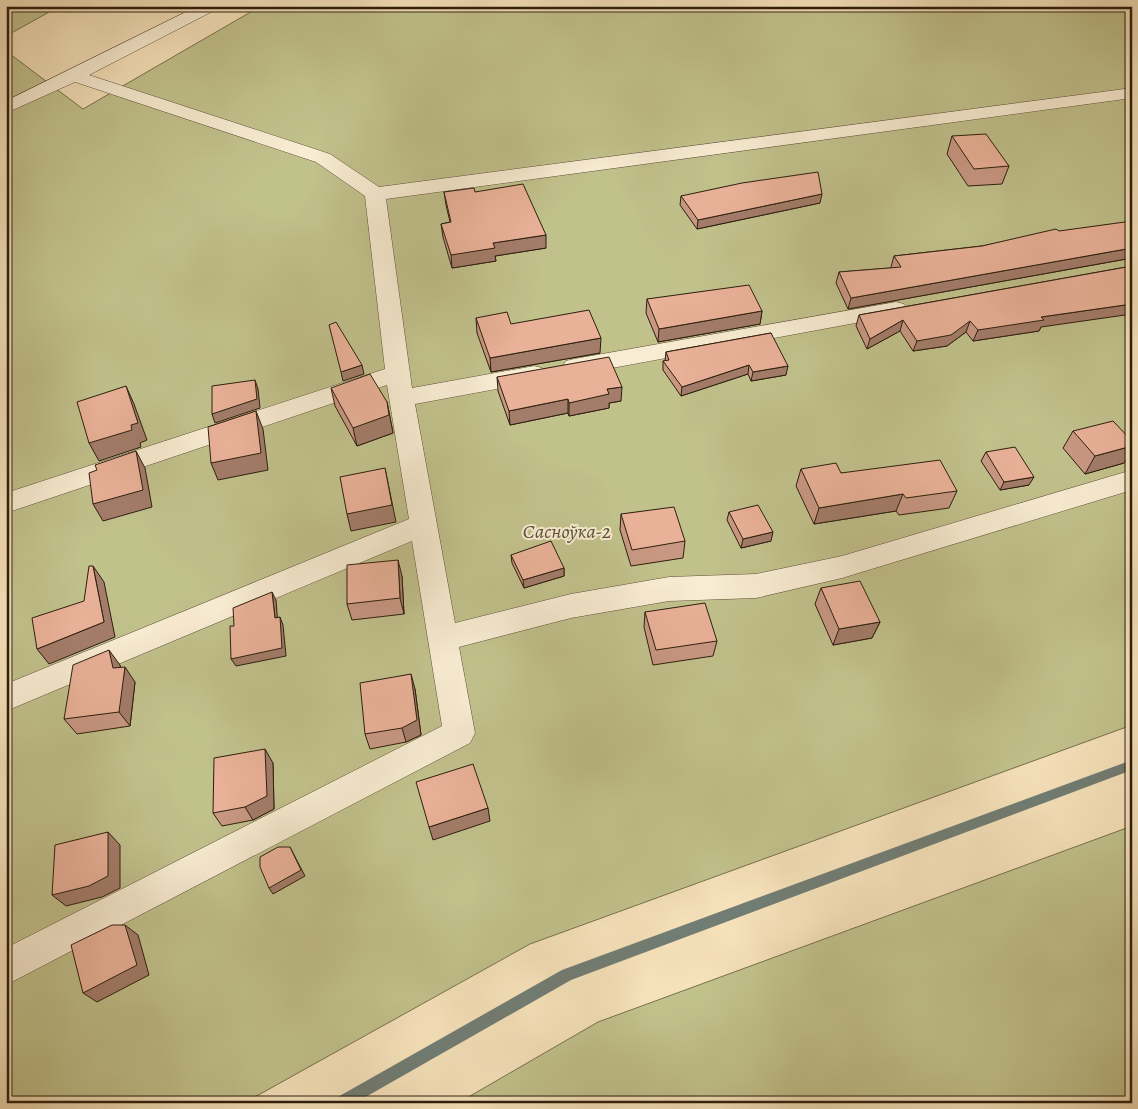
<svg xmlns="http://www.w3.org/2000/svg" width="1138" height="1109" font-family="Alegreya,serif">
  <rect width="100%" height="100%" fill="#f5e1ba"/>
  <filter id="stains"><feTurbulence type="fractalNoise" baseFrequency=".004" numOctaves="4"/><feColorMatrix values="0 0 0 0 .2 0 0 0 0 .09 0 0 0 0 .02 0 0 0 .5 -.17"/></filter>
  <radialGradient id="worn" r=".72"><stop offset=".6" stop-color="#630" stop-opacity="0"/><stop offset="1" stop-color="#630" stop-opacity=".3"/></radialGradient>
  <!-- green -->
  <g fill="#c1c18c" stroke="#77704d">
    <path d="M6 6H60L6 36Z"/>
    <path d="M261 6H1132V725L530 944 244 1103H6V51L83 109Z"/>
    <path d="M1132 826V1103H458L598 1022Z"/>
  </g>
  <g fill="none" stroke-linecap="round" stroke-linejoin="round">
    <!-- stream -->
    <path fill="#717d74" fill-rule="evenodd" d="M1132 760V770L571 980 355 1103H334L336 1098 562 970Z"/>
    <!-- minor casing -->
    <g stroke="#5f4f39" stroke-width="1">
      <g id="minor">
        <path d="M198 6H219L217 9 89 75 330 154 379 187 1132 88V98L386 199 412 388 534 366 542 368 546 374 542 380 534 382 415 404 455 623 571 594 669 577 756 574 842 556 1132 470V490L842 578 756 598 669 601 571 618 459 647 475 733 470 743 6 985V948L442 726 412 541 6 711V684L409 519 387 385 6 513V493L385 369 365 196 316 162 75 82 6 113V101Z"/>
        <path d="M896 302 904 304 907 309 904 314 574 375 566 373 562 367 566 361 574 359Z"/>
      </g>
    </g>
    <!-- minor -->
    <use href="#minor" fill="#f8ecd2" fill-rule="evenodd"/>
  </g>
  <!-- wall -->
  <g fill="#c89883" stroke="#2d1e0e">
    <path d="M952 136 1009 166 1002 184 968 186 947 154Z"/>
    <path d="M444 192H475L546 248 495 256 496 261 452 268 443 237 441 224 450 222 446 205Z"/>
    <path d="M681 196 820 203 697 229 680 205Z"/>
    <path d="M1059 231 1132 258 848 309 836 283 839 272 891 268V267L894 256 982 246Z"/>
    <path d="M1132 266 1041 327 1039 331 973 341 966 332 947 346 913 351 900 331 867 349 856 326 859 315Z"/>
    <path d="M647 299 762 311 760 324 658 342 646 313Z"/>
    <path d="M476 318 600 353 491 372 477 333Z"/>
    <path d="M771 333 786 375 751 381 748 374 681 396 663 370V361H665L666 352Z"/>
    <path d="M497 377 621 401 609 403V408L569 416 568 413 510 425 498 391Z"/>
    <path d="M331 388 387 402 393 433 357 446 335 406Z"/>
    <path d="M1073 431 1124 463 1085 474 1063 448Z"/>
    <path d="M986 452 1029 485 1000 490 981 461Z"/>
    <path d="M801 469 841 473 957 491 949 508 899 515 896 511 814 524 796 486Z"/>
    <path d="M729 512 771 541 741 548 727 520Z"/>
    <path d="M621 514 685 541 683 558 631 566 620 530Z"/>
    <path d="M511 555 564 568V576L524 588 512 563Z"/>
    <path d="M402 576 404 614 352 620 347 604Z"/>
    <path d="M821 588 880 622 872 638 833 645 815 604Z"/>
    <path d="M645 612 717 641 713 656 653 665 644 627Z"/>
    <path d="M120 665V667L135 682 130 726 77 734 64 719Z"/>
    <path d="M415 689 421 735 406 742 370 749 365 734Z"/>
    <path d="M273 763 274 809 253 820 222 826 213 813Z"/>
  </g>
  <!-- shaded-wall -->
  <g fill="#a37c6a" stroke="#2d1e0e">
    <path d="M822 194 820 203 697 229 698 220Z"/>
    <path d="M546 235V248L495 256 496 261 452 268 451 255 493 243Z"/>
    <path d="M1132 248V258L848 309 851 298Z"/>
    <path d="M1132 304V314L1041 327 1039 331 973 341 978 330 1041 317Z"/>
    <path d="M762 311 760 324 658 342 659 329Z"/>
    <path d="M903 320 900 331 867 349 870 339Z"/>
    <path d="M970 321 966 332 947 346 913 351 917 341Z"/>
    <path d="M601 338 600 353 491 372 490 358Z"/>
    <path d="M362 365 364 374 343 381 341 372Z"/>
    <path d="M749 365 748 374 681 396 682 387Z"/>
    <path d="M788 366 786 375 751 381 753 372Z"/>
    <path d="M255 380 258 389 260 408 215 423 212 414Z"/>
    <path d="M126 386 134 404 147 440 140 443 141 447 99 461 89 443Z"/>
    <path d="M622 387 621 401 609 403V408L569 416V403L607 389Z"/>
    <path d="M568 399V413L510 425 509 411Z"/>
    <path d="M387 402 393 433 357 446 353 428Z"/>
    <path d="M256 411 263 429 268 470 218 480 211 463Z"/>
    <path d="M1132 446V451L1124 463 1085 474 1095 456Z"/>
    <path d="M136 451 145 468 152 507 103 521 93 504Z"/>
    <path d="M385 468 396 522 351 531 347 514Z"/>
    <path d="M1034 477 1029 485 1000 490 1004 482Z"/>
    <path d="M903 494 896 511 814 524 819 508Z"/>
    <path d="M773 532 771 541 741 548 743 539Z"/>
    <path d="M398 560 402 576 404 614 400 598Z"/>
    <path d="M93 566 104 582 115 637 49 664 37 649 104 622Z"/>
    <path d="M564 568V576L524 588 523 580Z"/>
    <path d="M272 592 276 600 278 626 275 618Z"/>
    <path d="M280 617 283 625 286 656 236 666 231 659Z"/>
    <path d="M880 622 872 638 833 645 839 629Z"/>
    <path d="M109 650 120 665 123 680 125 667 135 682 130 726 119 712Z"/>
    <path d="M411 674 415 689 421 735 406 742 402 728Z"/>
    <path d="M265 749 273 763 274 809 253 820 245 807Z"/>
    <path d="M488 808 490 821 433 840 429 827Z"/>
    <path d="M108 832 120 845V888L102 897 66 906 52 895Z"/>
    <path d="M290 847 305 876 273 894 269 888Z"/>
    <path d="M125 925 138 935 149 975 97 1002 83 993Z"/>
  </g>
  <!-- building -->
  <g fill="#e9b198" stroke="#2d1e0e">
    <path d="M986 134 1009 166 974 169 952 136Z"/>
    <path d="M818 172 822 194 698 220 681 196 742 183Z"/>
    <path d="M523 184 546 235 493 243 495 248 451 255 441 224 451 222 444 192 474 188 475 192Z"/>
    <path d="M1132 221V248L851 298 839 272 901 267 894 256 982 246 1056 229 1059 231Z"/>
    <path d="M1132 266V304L1041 317 1044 320 978 330 970 321 951 335 917 341 903 320 870 339 859 315Z"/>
    <path d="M749 285 762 311 659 329 647 299 720 289Z"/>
    <path d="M589 310 601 338 490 358 476 318 507 312 511 324Z"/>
    <path d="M336 322 362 365 341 372 329 325Z"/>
    <path d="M771 333 788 366 753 372 749 365 682 387 663 361 669 360 666 352Z"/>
    <path d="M609 357 622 387 607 389 609 394 569 403 568 399 509 411 497 377Z"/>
    <path d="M370 374 387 402 389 415 353 428 331 388Z"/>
    <path d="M255 380 257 399 212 414V386Z"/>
    <path d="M126 386 138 423 131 425 132 430 89 443 77 402Z"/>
    <path d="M256 411 261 453 211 463 208 427Z"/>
    <path d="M1113 421 1132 441V446L1095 456 1073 431Z"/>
    <path d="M1015 447 1034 477 1004 482 986 452Z"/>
    <path d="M136 451 143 490 93 504 89 473 97 470 95 465Z"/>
    <path d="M940 460 957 491 906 498 903 494 819 508 801 469 836 463 841 473Z"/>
    <path d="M385 468 392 505 347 514 340 477Z"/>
    <path d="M758 505 773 532 743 539 729 512Z"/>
    <path d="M674 507 685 541 632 550 621 514Z"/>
    <path d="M551 541 564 568 523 580 511 555Z"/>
    <path d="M398 560 400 598 347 604V565Z"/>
    <path d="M89 566H93L104 622 37 649 32 618 84 601Z"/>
    <path d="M860 581 880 622 839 629 821 588Z"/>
    <path d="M272 592 275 618 280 617 282 648 231 659 230 626H234L233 608Z"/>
    <path d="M705 603 717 641 656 650 645 612Z"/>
    <path d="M109 650 113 668 125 667 119 712 64 719 73 665Z"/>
    <path d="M411 674 417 720 402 728 365 734 360 683Z"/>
    <path d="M265 749 267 796 245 807 213 813 214 758Z"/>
    <path d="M473 764 488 808 429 827 416 782Z"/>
    <path d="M108 832V876L89 886 52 895 55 845Z"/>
    <path d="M278 847H290L301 870 269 888 260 867V857Z"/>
    <path d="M112 925H125L137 965 83 993 71 945Z"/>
  </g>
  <g text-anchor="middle" stroke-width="4" stroke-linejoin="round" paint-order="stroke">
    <!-- park labels -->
    <g font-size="20" font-style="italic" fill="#594f34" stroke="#f8ecd2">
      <text x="567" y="538">Сасноўка-2</text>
    </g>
  </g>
  <!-- margin -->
  <rect width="1138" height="1109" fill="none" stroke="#f5e1ba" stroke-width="25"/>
  <rect x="8" y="8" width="1123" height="1094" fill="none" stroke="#2d1e0e" stroke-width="2.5"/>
  <rect x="12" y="12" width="1113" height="1084" fill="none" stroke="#2d1e0e"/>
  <rect width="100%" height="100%" filter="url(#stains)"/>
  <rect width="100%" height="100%" fill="url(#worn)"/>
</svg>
